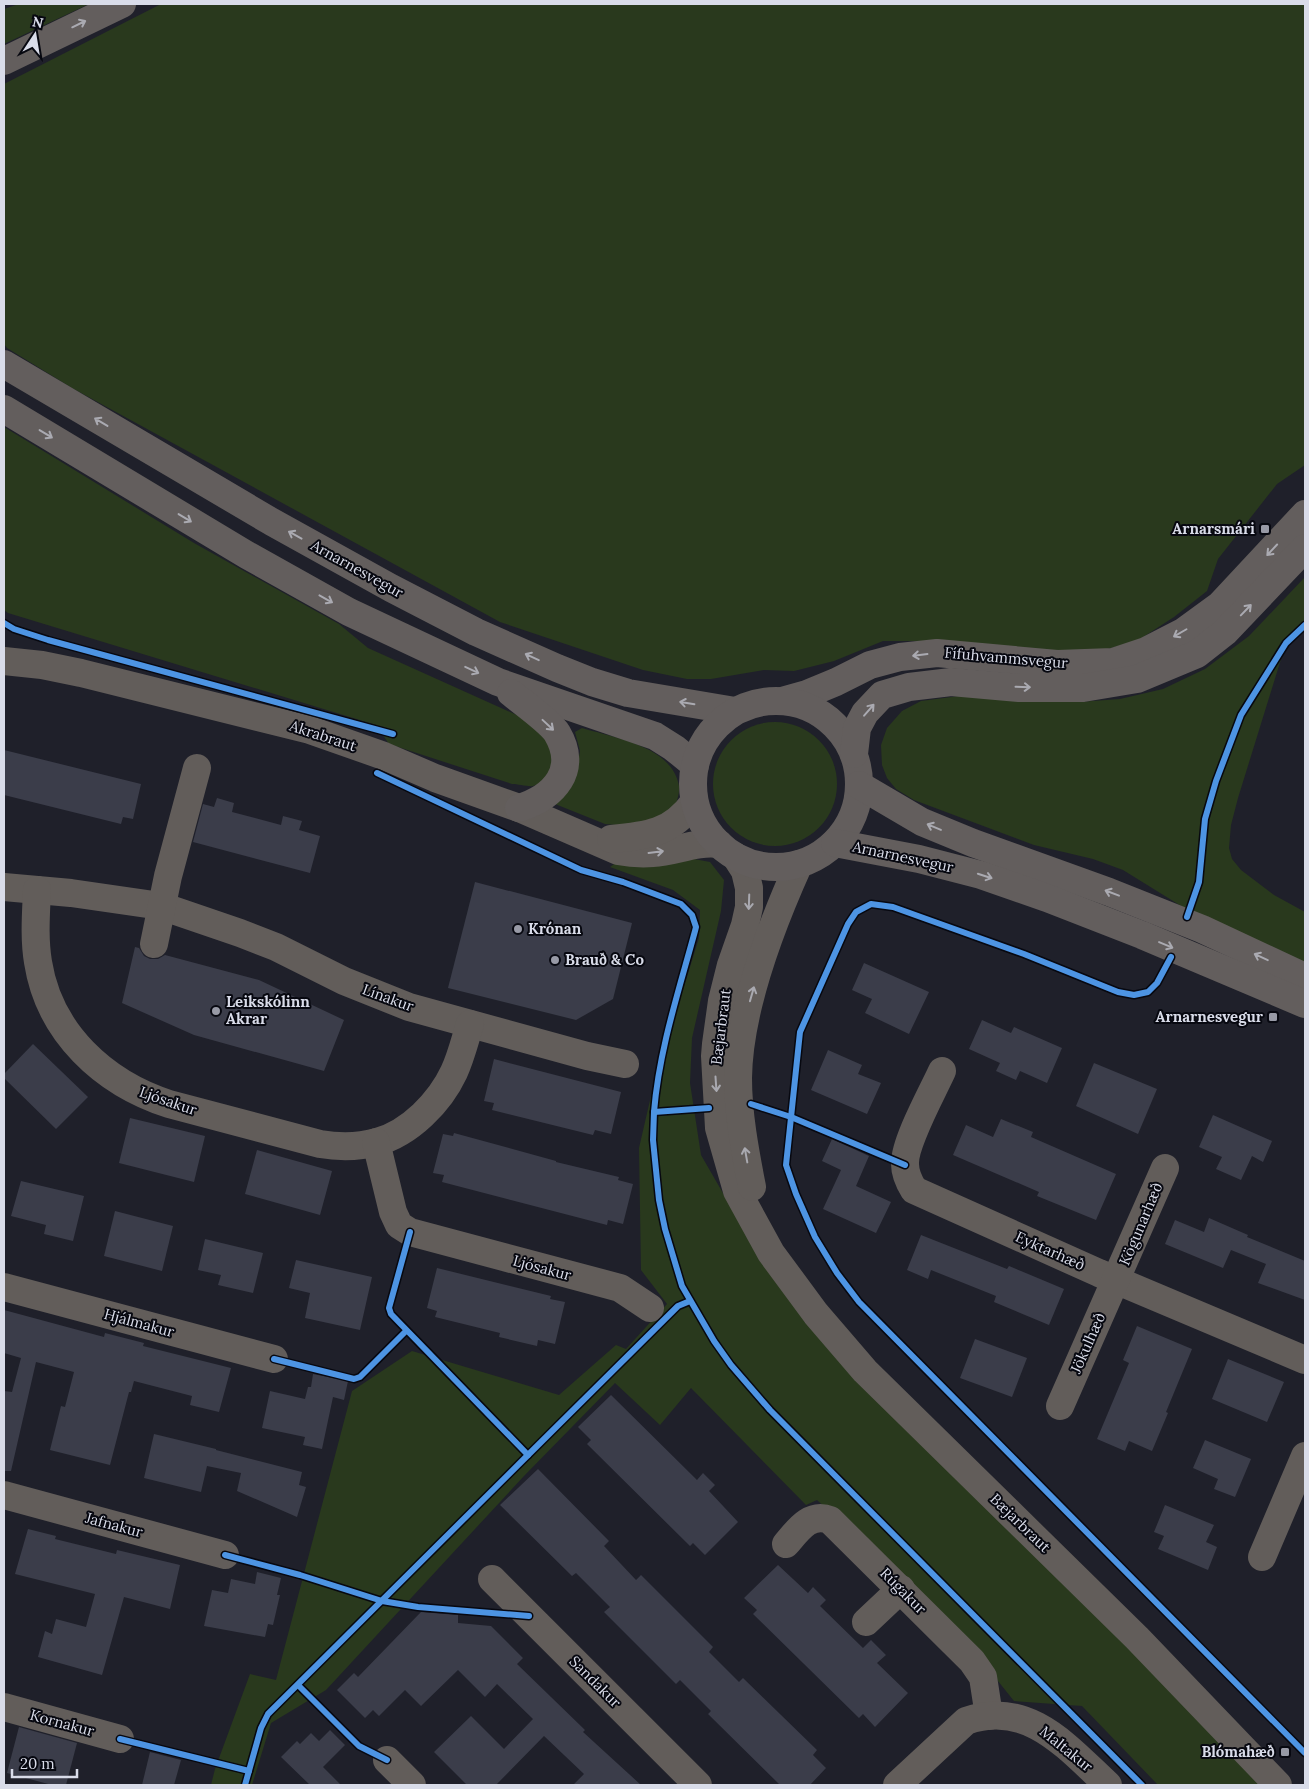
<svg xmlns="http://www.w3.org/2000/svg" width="1309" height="1789" font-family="Lora,serif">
  <rect width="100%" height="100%" fill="#1f202a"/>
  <!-- green -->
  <g fill="#29391d">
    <path d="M19 4H89L4 44V9Z"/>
    <path d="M161 4H1305V465L1277 484 1218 559 1207 591 1174 617 1137 641 1082 656 932 641H883L834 661 794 671 764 670 711 679H687L643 670 500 622 72 388 7 348 4 344V84Z"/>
    <path d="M4 427 194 543 339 624 368 648 530 721 553 741C553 758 554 780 533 786 528 787 518 784 512 784L389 744 376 725 8 613 4 610Z"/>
    <path d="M1305 577V625L1286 643 1238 798 1231 825 1229 848 1232 859 1241 870 1274 895 1305 912V968L1186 909 1123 870 1093 859 1034 845 914 800 896 789 887 778 882 765 881 745 887 728 902 711 921 701 959 696 1079 702 1120 699 1163 689 1205 669 1249 636Z"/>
    <circle cx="775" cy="784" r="62"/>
    <path d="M582 728C615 738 672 746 679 786 680 793 676 803 675 809L640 827 605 824 555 804 576 773 580 751 575 732Z"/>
    <path d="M694 859 710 862 724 880 721 911 692 1038 690 1083 701 1155 761 1259 1260 1785H1158L1082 1706 1014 1701 957 1630 817 1500 806 1505 691 1388 660 1425 615 1383 524 1476 326 1690 271 1723 252 1785H211L215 1769 250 1674 276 1680 352 1391 412 1351 559 1395 616 1345 626 1349 667 1304 641 1270 639 1148 654 1083 699 938 700 910 673 890 610 867 617 862Z"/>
  </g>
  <!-- building -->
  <g fill="#3b3d4a">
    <path d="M4 750 141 784 133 819 123 817 121 824 4 795Z"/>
    <path d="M217 798 234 803 232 812 281 825 283 816 302 821 299 830 320 836 310 873 193 842 203 804 214 807Z"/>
    <path d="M475 882 632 923 613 999 576 1020 448 988Z"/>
    <path d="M135 947 139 948 144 956 150 959H158L165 955 259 980 344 1020 324 1071 194 1035 122 1003Z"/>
    <path d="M864 963 929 992 909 1034 865 1013 872 999 852 990Z"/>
    <path d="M982 1020 1011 1033 1014 1027 1062 1048 1047 1083 1020 1071 1016 1080 996 1071 1000 1063 969 1049Z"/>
    <path d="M33 1044 88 1097 56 1129 4 1078V1074Z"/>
    <path d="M828 1050 862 1065 858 1074 881 1083 867 1114 811 1090Z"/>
    <path d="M494 1059 621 1092 611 1134 595 1130 593 1135 492 1110 494 1103 484 1101Z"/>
    <path d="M1094 1063 1157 1089 1138 1134 1076 1106Z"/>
    <path d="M1213 1115 1272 1141 1263 1162 1252 1156 1241 1180 1216 1169 1222 1157 1199 1147Z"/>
    <path d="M130 1118 205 1136 194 1182 119 1163Z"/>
    <path d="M1001 1119 1033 1132 1031 1137 1116 1174 1096 1220 1037 1196 1039 1192 953 1155 966 1125 993 1137Z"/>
    <path d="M454 1133 556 1161V1162L619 1177 618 1180 633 1184 623 1224 608 1220 607 1225 442 1182 444 1175 433 1173 443 1134 453 1136Z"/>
    <path d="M832 1139 869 1156 856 1186 891 1202 876 1233 823 1209 841 1170 822 1161Z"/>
    <path d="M257 1150 332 1171 320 1215 245 1194Z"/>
    <path d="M21 1181 84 1196 73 1241 44 1234 46 1225 11 1216Z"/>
    <path d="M115 1211 173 1226 162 1271 104 1256Z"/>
    <path d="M1209 1218 1248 1235 1247 1237 1305 1261V1300L1258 1283 1266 1264 1231 1250 1223 1268 1165 1244 1175 1220 1204 1232Z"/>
    <path d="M921 1235 1007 1269 1009 1266 1064 1289 1049 1325 994 1302 996 1296 931 1270 928 1279 907 1270Z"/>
    <path d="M205 1239 263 1253 253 1293 218 1285 221 1275 198 1270Z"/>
    <path d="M296 1260 372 1277 360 1330 305 1318 310 1293 289 1288Z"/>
    <path d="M437 1268 551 1296 550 1299 565 1302 555 1344 538 1340 537 1346 499 1337 500 1333 435 1317 437 1311 427 1308Z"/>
    <path d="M4 1310 104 1337 105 1333 144 1343 143 1346 231 1368 219 1412 190 1405 192 1396 134 1381 131 1392H129L110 1465 50 1450 61 1406 65 1407 74 1372 36 1362 11 1471H4V1391L12 1392 21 1358 4 1353Z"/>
    <path d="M1137 1326 1192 1349 1166 1412 1168 1413 1152 1451 1129 1441 1125 1451 1097 1439 1129 1363 1123 1360Z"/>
    <path d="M975 1339 1027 1358 1012 1397 960 1378Z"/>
    <path d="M1228 1359 1284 1382 1267 1422 1212 1399Z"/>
    <path d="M313 1374 348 1381 344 1400 333 1397 322 1449 303 1445 305 1437 262 1428 270 1391 305 1399 308 1387H311Z"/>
    <path d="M611 1395 697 1480 703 1473 715 1485 709 1491 738 1522 705 1555 693 1543 690 1546 587 1444 591 1440 578 1427Z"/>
    <path d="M154 1434 216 1449V1450L302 1472 299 1485 306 1487 297 1517 237 1491 241 1473 207 1466 201 1492 144 1478Z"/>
    <path d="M1205 1440 1251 1459 1235 1497 1214 1489 1218 1479 1193 1468Z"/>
    <path d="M538 1469 609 1541 604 1546 636 1580 641 1575 713 1647 709 1652 739 1682 743 1678 817 1750 813 1755 826 1768 810 1785H780L708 1714 711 1711 680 1680 676 1684 604 1612 610 1607 576 1573 572 1576 500 1505Z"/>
    <path d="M1165 1505 1214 1525 1206 1542 1217 1547 1208 1570 1158 1549 1164 1536 1154 1532Z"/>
    <path d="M28 1529 56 1536 55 1539 116 1554 117 1550 180 1565 170 1609 124 1597 102 1675 38 1657 45 1631 52 1634 56 1619 86 1627 95 1594 15 1574Z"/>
    <path d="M778 1565 808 1593 813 1587 826 1600 820 1606 863 1648 871 1640 886 1655 877 1663 908 1693 875 1727 863 1714 859 1718 753 1614 757 1610 744 1598Z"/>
    <path d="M257 1572 281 1578 277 1595H280L273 1625 268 1624 265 1637 204 1626 212 1590 228 1593 231 1579 255 1584Z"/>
    <path d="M421 1612 458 1615V1623L491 1626 523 1658 517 1664 585 1730 583 1732 641 1785H573L584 1774 544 1736 496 1785H467L434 1752 471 1716 504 1749 533 1719 497 1684 485 1697 458 1670 421 1706 405 1690 379 1716 373 1710 365 1718 337 1690 354 1673 358 1677Z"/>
    <path d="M19 1727 77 1743 66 1785H52L7 1773Z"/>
    <path d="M330 1730 345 1745 323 1767 341 1785H310L281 1757 297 1741 300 1744 311 1733 319 1741Z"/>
    <path d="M150 1752 181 1760 174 1785H142Z"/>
  </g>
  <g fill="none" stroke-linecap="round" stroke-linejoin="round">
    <!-- minor -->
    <g stroke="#625d5a" stroke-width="28">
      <path d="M4 661 42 665 81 673 310 730 384 756 435 778 519 808 618 851C629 853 641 854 653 853 675 852 696 841 719 844"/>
      <path d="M611 839C647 836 672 833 694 802"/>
      <path d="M736 857 745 871 749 888V907L745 925 731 965 722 1001 716 1044 715 1056 719 1128 737 1191 771 1253 816 1314 865 1371 1137 1638 1278 1785"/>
      <path d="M4 887 71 893 161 906 240 933 276 947 344 981 409 1007 587 1056 625 1064"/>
      <path d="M37 890C36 914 34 938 38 962 49 1033 104 1083 169 1104L320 1144C338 1147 359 1147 377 1142 410 1133 440 1102 454 1072 461 1057 465 1040 470 1024"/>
      <path d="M154 944 168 876 197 768"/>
      <path d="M942 1071C932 1093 904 1143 905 1164 905 1174 909 1182 914 1190L1099 1273 1305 1360"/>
      <path d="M376 1142 393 1212 399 1225 410 1232 620 1288 650 1308"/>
      <path d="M752 1187C745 1151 738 1114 738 1078 739 1010 771 926 799 864"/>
      <path d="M4 1287 274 1359"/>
      <path d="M1060 1406 1165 1168"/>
      <path d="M4 1495 225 1555"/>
      <path d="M786 1544C798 1530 810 1512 830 1520L972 1661 983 1677 989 1716"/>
      <path d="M1262 1557 1305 1456"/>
      <path d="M492 1579 698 1785"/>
      <path d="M866 1622 901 1589"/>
      <path d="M4 1707 120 1739"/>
      <path d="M387 1760 412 1785"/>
      <path d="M897 1785 966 1721C1028 1699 1067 1747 1108 1785"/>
    </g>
    <!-- major -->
    <g stroke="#635e5d" stroke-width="28">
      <path d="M4 61 122 4"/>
      <path d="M4 364 272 522 391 588 476 632 557 668 592 682 628 693 735 711"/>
      <path d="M4 409 247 555 349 612 498 682 655 736 674 748 695 765"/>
      <path d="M511 693C522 702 550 722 557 733 579 770 554 797 519 808"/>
      <path d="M782 701 807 694 836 682 870 665 900 657 937 653 1057 664 1113 662 1146 651 1183 632 1220 605 1305 514"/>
      <circle cx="776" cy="784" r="83"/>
      <path d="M854 754 857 728 865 713 882 695 909 687 951 682 1019 688H1083L1137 679 1197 654 1225 632 1305 548"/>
      <path d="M859 785 922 822 973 843 1109 892 1202 929 1305 977"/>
      <path d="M835 843 919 859 981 875 1047 898 1142 935 1305 1004"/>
    </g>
    <!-- cycleway casing -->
    <g stroke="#070810" stroke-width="9">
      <g id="cycleway">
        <path d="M4 623 14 629 48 640 393 734"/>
        <path d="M377 773 581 870 623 882 681 904 692 915 696 927 695 931C679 990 659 1050 654 1112L709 1108"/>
        <path d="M1187 917 1199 882 1205 819 1216 781 1241 715 1286 643 1305 625"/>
        <path d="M1171 957 1157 983 1148 992 1134 995 1118 992 1024 954 893 907 871 904 856 912 848 924 800 1032 786 1165 796 1194 815 1237 837 1273 859 1302 1305 1753"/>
        <path d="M751 1104 791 1117 905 1165"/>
        <path d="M654 1112 653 1140 659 1200 665 1229 682 1286 714 1341 731 1365 770 1410 1142 1785"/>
        <path d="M410 1232 389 1308 391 1314 528 1455 678 1306 690 1301"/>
        <path d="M274 1359 354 1379 360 1377 406 1331"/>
        <path d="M225 1555 300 1575 382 1601 418 1607 529 1616"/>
        <path d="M298 1685 359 1746 387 1760"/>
        <path d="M120 1739 249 1771"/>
        <path d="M245 1785 261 1728 268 1714 528 1455"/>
      </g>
    </g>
    <!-- cycleway -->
    <use href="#cycleway" stroke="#4d94e3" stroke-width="6"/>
  </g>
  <!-- one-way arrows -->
  <defs><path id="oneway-shaft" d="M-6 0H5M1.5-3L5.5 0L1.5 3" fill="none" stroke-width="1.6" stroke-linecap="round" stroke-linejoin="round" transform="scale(1.25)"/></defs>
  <g stroke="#aaaab1">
    <use href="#oneway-shaft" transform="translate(79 24) rotate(-26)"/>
    <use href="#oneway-shaft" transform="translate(101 422) rotate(-149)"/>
    <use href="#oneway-shaft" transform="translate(46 434) rotate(31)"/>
    <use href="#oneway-shaft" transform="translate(185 518) rotate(31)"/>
    <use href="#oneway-shaft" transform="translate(295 535) rotate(-151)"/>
    <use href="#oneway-shaft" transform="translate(1272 550) rotate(133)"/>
    <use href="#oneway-shaft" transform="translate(326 599) rotate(29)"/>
    <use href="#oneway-shaft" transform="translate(1246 610) rotate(-46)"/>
    <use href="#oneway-shaft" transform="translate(1180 633) rotate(150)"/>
    <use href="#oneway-shaft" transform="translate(920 655) rotate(173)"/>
    <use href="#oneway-shaft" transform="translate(532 657) rotate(-155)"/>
    <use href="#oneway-shaft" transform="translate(472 670) rotate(25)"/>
    <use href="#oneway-shaft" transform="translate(1023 687) rotate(2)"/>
    <use href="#oneway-shaft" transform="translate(687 703) rotate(-171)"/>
    <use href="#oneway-shaft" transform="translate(869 710) rotate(-49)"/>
    <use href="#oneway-shaft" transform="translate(548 725) rotate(43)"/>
    <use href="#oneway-shaft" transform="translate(934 827) rotate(-157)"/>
    <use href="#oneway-shaft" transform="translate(985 876) rotate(18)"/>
    <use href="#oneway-shaft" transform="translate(1112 893) rotate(-159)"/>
    <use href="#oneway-shaft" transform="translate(1166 945) rotate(23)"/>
    <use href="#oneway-shaft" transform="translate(1261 957) rotate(-155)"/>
  </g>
  <g stroke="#a9a9b0">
    <use href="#oneway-shaft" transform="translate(656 852) rotate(-7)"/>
    <use href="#oneway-shaft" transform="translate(749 902) rotate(92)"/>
    <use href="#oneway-shaft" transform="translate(752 994) rotate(-74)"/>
    <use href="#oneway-shaft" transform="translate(716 1084) rotate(86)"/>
    <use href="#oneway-shaft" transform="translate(746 1155) rotate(-100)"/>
  </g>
  <!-- markers -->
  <g fill="#989aa6" stroke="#070810" stroke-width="2">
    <rect x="1260" y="524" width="10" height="10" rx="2.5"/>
    <circle cx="518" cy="929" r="5"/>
    <circle cx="555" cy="960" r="5"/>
    <circle cx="216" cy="1011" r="5"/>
    <rect x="1268" y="1012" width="10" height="10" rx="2.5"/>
    <rect x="1280" y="1747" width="10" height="10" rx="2.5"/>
  </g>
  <g text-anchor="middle" stroke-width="4" stroke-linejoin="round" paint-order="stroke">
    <!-- poi labels -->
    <g font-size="15" font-weight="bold" fill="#d9dce9" stroke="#070810" text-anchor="end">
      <text x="1255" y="534">Arnarsmári</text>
      <text x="528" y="934" text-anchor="start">Krónan</text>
      <text x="565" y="965" text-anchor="start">Brauð &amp; Co</text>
      <text x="226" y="1007" text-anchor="start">Leikskólinn<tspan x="226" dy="17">Akrar</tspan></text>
      <text x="1263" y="1022">Arnarnesvegur</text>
      <text x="1275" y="1757">Blómahæð</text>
    </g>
    <!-- street labels -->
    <g font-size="15" fill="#d9dce9" stroke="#070810">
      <text transform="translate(357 569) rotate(29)" y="5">Arnarnesvegur</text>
      <text transform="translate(1006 658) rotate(5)" y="5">Fífuhvammsvegur</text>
      <text transform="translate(323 736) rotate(18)" y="5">Akrabraut</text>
      <text transform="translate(903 857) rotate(12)" y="5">Arnarnesvegur</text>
      <text transform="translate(388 998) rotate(20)" y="5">Línakur</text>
      <text transform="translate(721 1027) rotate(-83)" y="5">Bæjarbraut</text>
      <text transform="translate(168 1101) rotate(19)" y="5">Ljósakur</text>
      <text transform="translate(1141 1224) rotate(-67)" y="5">Kögunarhæð</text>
      <text transform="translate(1050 1251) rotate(24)" y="5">Eyktarhæð</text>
      <text transform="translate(542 1268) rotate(15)" y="5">Ljósakur</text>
      <text transform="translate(139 1323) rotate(15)" y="5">Hjálmakur</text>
      <text transform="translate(1088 1343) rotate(-66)" y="5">Jökulhæð</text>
      <text transform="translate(1020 1523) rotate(44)" y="5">Bæjarbraut</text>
      <text transform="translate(114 1525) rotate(15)" y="5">Jafnakur</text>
      <text transform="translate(903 1591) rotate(45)" y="5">Rúgakur</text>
      <text transform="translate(595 1682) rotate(45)" y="5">Sandakur</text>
      <text transform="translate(62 1723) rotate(15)" y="5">Kornakur</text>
      <text transform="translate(1066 1749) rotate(39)" y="5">Maltakur</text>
    </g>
  </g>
  <!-- border -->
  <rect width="1309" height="1789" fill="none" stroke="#d9dce9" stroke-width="10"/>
  <!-- north arrow -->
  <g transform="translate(35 35) rotate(12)" stroke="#070810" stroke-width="4" paint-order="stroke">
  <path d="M0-4L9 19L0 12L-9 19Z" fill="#d9dce9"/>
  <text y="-8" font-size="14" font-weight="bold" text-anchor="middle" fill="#d9dce9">N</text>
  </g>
  <!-- scale -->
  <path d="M12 1769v8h65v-8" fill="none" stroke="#d9dce9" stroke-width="2.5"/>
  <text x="20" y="1769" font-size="15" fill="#d9dce9" stroke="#070810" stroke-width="4" paint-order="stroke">20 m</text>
</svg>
